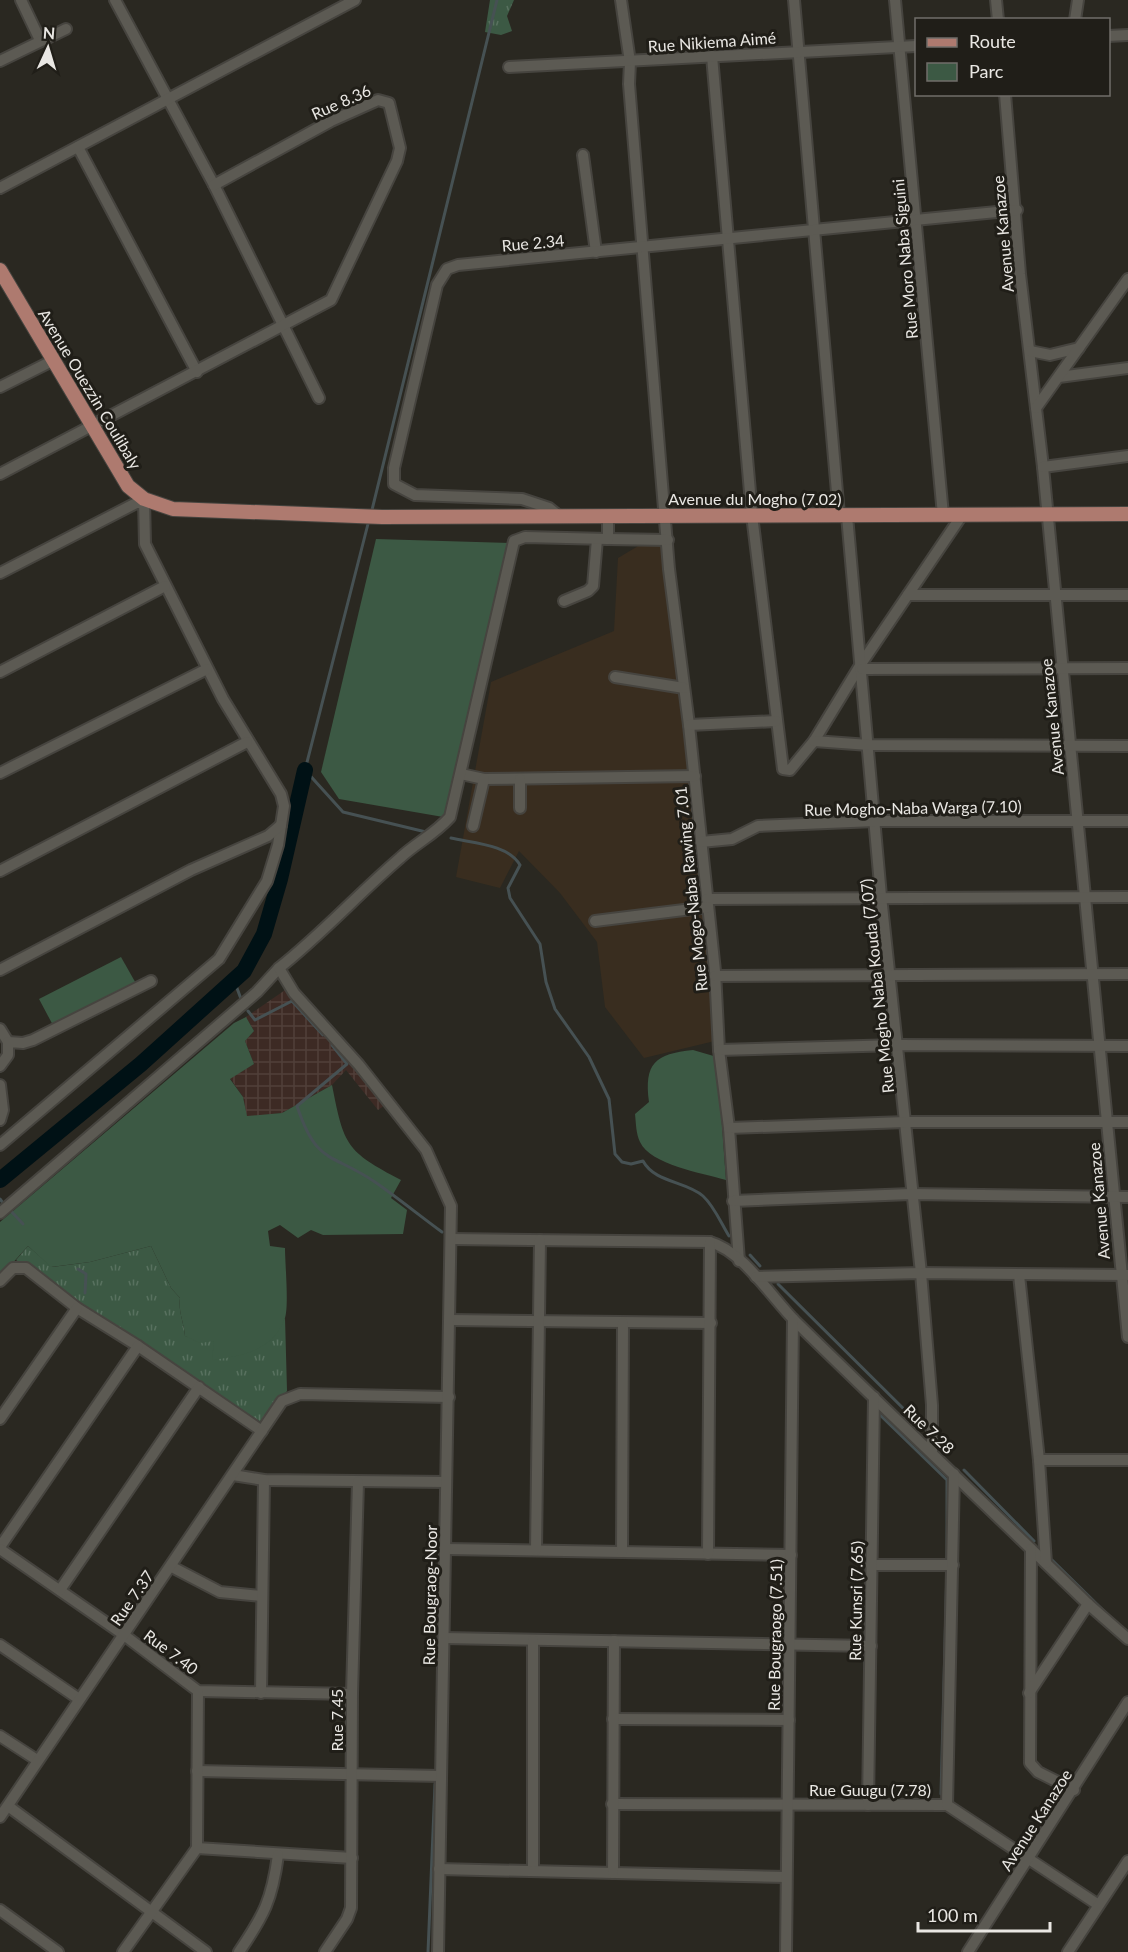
<svg xmlns="http://www.w3.org/2000/svg" width="1128" height="1952" font-family="Lato,sans-serif">
  <defs>
    <pattern id="industrial-grid" width="8" height="8" patternUnits="userSpaceOnUse" patternTransform="scale(1.5)"><rect width="8" height="8" fill="#3d2a24"/><path d="M0 4h8M4 0v8" fill="none" stroke="#503f39"/></pattern>
    <pattern id="grass-tufts" width="24" height="20" patternUnits="userSpaceOnUse" patternTransform="scale(1.5)"><rect width="24" height="20" fill="#3c5944"/><path d="M3 7l-1-3M5 7V3M7 7l1-3M15 17l-1-3M17 17v-4M19 17l1-3" fill="none" stroke="#58715f"/></pattern>
  </defs>
  <rect width="100%" height="100%" fill="#2a2821"/>
  <!-- commercial -->
  <path fill="#392d1f" d="M660 533 719 1040 644 1058 605 1007 597 942 560 893 519 851 500 888 456 877 491 682 614 631 618 558Z"/>
  <!-- industrial -->
  <path fill="url(#industrial-grid)" d="M288 988 385 1105 378 1110 346 1070 332 1085 282 1113 247 1117 243 1097 230 1078 254 1064 245 1041 254 1031 246 1017Z"/>
  <!-- grass -->
  <g fill="url(#grass-tufts)">
    <path d="M490 0H514L507 16 512 31 501 35 485 32Z"/>
    <path d="M28 1246 52 1267 90 1262 151 1246 171 1288 180 1298C178 1312 184 1322 185 1336L214 1341 270 1339 285 1318 287 1391 262 1423 16 1260Z"/>
  </g>
  <!-- green -->
  <g fill="#3c5944">
    <path d="M376 539 510 543 449 818 339 799 321 772Z"/>
    <path d="M121 957 138 987 55 1029 39 999Z"/>
    <path d="M246 1017 254 1031 245 1041 254 1064 230 1079 243 1097 247 1116 282 1113 332 1085C344 1146 346 1151 401 1180L391 1198 407 1210 403 1234 323 1235 311 1230 298 1238 280 1225 268 1231 270 1246 285 1248C285 1263 289 1306 285 1318 273 1351 242 1356 212 1360L214 1341 200 1343 185 1336C184 1322 178 1312 180 1298L171 1288 151 1246 90 1262 51 1267 28 1246 0 1277V1222L234 1023Z"/>
    <path d="M693 1050 717 1057 726 1180C702 1173 651 1165 640 1142 636 1134 636 1123 635 1114L649 1102C644 1063 655 1054 693 1050Z"/>
  </g>
  <g fill="none" stroke-linecap="round" stroke-linejoin="round">
    <!-- stream -->
    <g stroke="#465153" stroke-width="3">
      <path d="M371 514 497 0"/>
      <path d="M369 520 305 770 343 812 426 832"/>
      <path d="M451 838C472 843 508 844 520 865L508 888 510 898 540 944 546 982 555 1009 589 1057 609 1099 615 1154 622 1162 631 1164 643 1161C655 1183 686 1181 703 1196 714 1206 721 1223 729 1236"/>
      <path d="M234 980 241 999"/>
      <path d="M248 1011 255 1020 292 1001 323 1035"/>
      <path d="M332 1045 347 1064 297 1106C317 1166 331 1152 375 1182 398 1198 420 1216 442 1232"/>
      <path d="M0 1199 3 1203"/>
      <path d="M10 1210 23 1224"/>
      <path d="M750 1255 760 1266"/>
      <path d="M78 1269 86 1274 85 1293"/>
      <path d="M778 1284 924 1429"/>
      <path d="M877 1412 947 1480V1562"/>
      <path d="M964 1470 1034 1541"/>
      <path d="M1052 1560 1109 1616"/>
      <path d="M941 1794 947 1568"/>
      <path d="M428 1952 435 1784"/>
    </g>
    <!-- river -->
    <path stroke="#001115" stroke-width="16" d="M0 1180 141 1064 244 971 264 934 280 879 305 770"/>
    <!-- minor casing -->
    <g stroke="#46443f" stroke-width="14">
      <g id="minor">
        <path d="M21 0 40 40"/>
        <path d="M115 0 214 185 319 398"/>
        <path d="M621 0 630 62 629 84 669 569 689 725 715 971 719 1050 729 1128 739 1261"/>
        <path d="M794 0 839 515"/>
        <path d="M895 0 943 515"/>
        <path d="M996 0 998 20"/>
        <path d="M1075 20 1078 0"/>
        <path d="M1108 36 1128 35"/>
        <path d="M712 56 752 515 783 769 790 770 814 741 861 664 962 515"/>
        <path d="M0 61 66 29"/>
        <path d="M509 67 916 46"/>
        <path d="M1005 94 1020 274 1043 467 1128 1337"/>
        <path d="M78 147 197 372"/>
        <path d="M583 155 596 252"/>
        <path d="M0 188 355 0"/>
        <path d="M1030 351 1050 355 1079 348"/>
        <path d="M1059 377 1128 368"/>
        <path d="M0 387 52 361"/>
        <path d="M1036 408 1128 279"/>
        <path d="M1043 467 1128 456"/>
        <path d="M0 474 331 300 397 161 400 148 389 103 378 100 331 121 214 185"/>
        <path d="M559 516 549 508 522 499 415 495 394 484V468L437 285 447 269 458 265 1017 210"/>
        <path d="M847 516 881 896 921 1273 932 1405V1453"/>
        <path d="M608 539 668 540"/>
        <path d="M0 573 144 499 145 544 223 699 281 794 284 806 278 845 267 881 219 959 0 1145"/>
        <path d="M908 595H1128"/>
        <path d="M564 601 588 591 593 586 597 539"/>
        <path d="M862 669 1128 668"/>
        <path d="M0 672 165 586"/>
        <path d="M615 677 684 688"/>
        <path d="M689 725 776 721"/>
        <path d="M814 741 869 745 1128 746"/>
        <path d="M0 773 207 669"/>
        <path d="M461 774 484 779 695 776"/>
        <path d="M520 808V779"/>
        <path d="M473 826 484 779"/>
        <path d="M701 842 732 839 758 826 875 821H1128"/>
        <path d="M0 871 247 742"/>
        <path d="M707 899 1128 897"/>
        <path d="M595 921 708 907"/>
        <path d="M0 970 191 870 268 836 281 825"/>
        <path d="M715 976 1128 974"/>
        <path d="M0 1029 8 1042"/>
        <path d="M719 1050 899 1045 1128 1046"/>
        <path d="M0 1066 8 1055V1042L23 1043 33 1040 151 981"/>
        <path d="M0 1085 3 1110 0 1120"/>
        <path d="M729 1128 906 1122H1128"/>
        <path d="M733 1201 911 1194 1128 1197"/>
        <path d="M0 1213 257 992 279 968"/>
        <path d="M452 1239 710 1242C743 1251 772 1298 796 1322 893 1417 991 1510 1088 1604L1128 1639"/>
        <path d="M1019 1275 1039 1460 1046 1563"/>
        <path d="M756 1277 921 1273 1127 1275"/>
        <path d="M0 1281 13 1268H26L77 1308 138 1346 262 1431"/>
        <path d="M451 1320 711 1323"/>
        <path d="M0 1419 77 1308"/>
        <path d="M1039 1460H1128"/>
        <path d="M233 1475 264 1480 446 1482"/>
        <path d="M0 1547 138 1346"/>
        <path d="M0 1549 124 1635 198 1691 352 1694"/>
        <path d="M446 1549 791 1555"/>
        <path d="M1031 1549 1030 1763 1038 1772 1074 1790"/>
        <path d="M536 1550 540 1240"/>
        <path d="M622 1552 623 1323"/>
        <path d="M708 1554 710 1242"/>
        <path d="M871 1565H953"/>
        <path d="M172 1567 220 1592 262 1596"/>
        <path d="M60 1590 199 1387"/>
        <path d="M444 1638 871 1646"/>
        <path d="M533 1640V1870"/>
        <path d="M0 1645 79 1699"/>
        <path d="M261 1693 264 1480"/>
        <path d="M1029 1693 1088 1604"/>
        <path d="M613 1719 789 1720"/>
        <path d="M0 1736 37 1760"/>
        <path d="M197 1771 441 1776"/>
        <path d="M612 1804 947 1805 1097 1904"/>
        <path d="M868 1805 874 1397"/>
        <path d="M947 1805 954 1474"/>
        <path d="M8 1806 206 1952"/>
        <path d="M0 1817 282 1401 300 1394 449 1397"/>
        <path d="M197 1848 352 1858"/>
        <path d="M439 1869 786 1877"/>
        <path d="M613 1873 614 1641"/>
        <path d="M0 1910 58 1952"/>
        <path d="M123 1952 197 1848 198 1691"/>
        <path d="M239 1952C264 1915 272 1900 278 1855"/>
        <path d="M325 1952 347 1919 351 1908 352 1694 358 1482"/>
        <path d="M438 1952 451 1206 426 1150 359 1065 294 993 279 968C322 934 358 894 400 858 416 843 435 834 450 817L514 541 525 537 608 539V516"/>
        <path d="M786 1952 793 1319"/>
        <path d="M968 1952 1128 1702"/>
        <path d="M1068 1952 1128 1861"/>
      </g>
    </g>
    <!-- major casing -->
    <g stroke="#46443f" stroke-width="16">
      <path id="major" d="M0 270 128 486 144 499 173 509 382 517 1128 514"/>
    </g>
    <!-- minor -->
    <use href="#minor" stroke="#5c5a53" stroke-width="10"/>
    <!-- major -->
    <use href="#major" stroke="#ae7a6f" stroke-width="14"/>
  </g>
  <g text-anchor="middle" stroke-width="6" stroke-linejoin="round" paint-order="stroke">
    <!-- street labels -->
    <g font-size="16" fill="#e9e7e3" stroke="#201e18">
      <text transform="translate(712 42) rotate(-4)" y="6">Rue Nikiema Aimé</text>
      <text transform="translate(341 102) rotate(-24)" y="6">Rue 8.36</text>
      <text transform="translate(1003 234) rotate(-95)" y="6">Avenue Kanazoe</text>
      <text transform="translate(533 243) rotate(-5)" y="6">Rue 2.34</text>
      <text transform="translate(905 259) rotate(-95)" y="6">Rue Moro Naba Siguini</text>
      <text transform="translate(90 389) rotate(59)" y="6">Avenue Ouezzin Coulibaly</text>
      <text x="755" y="505">Avenue du Mogho (7.02)</text>
      <text transform="translate(1052 717) rotate(-96)" y="6">Avenue Kanazoe</text>
      <text transform="translate(913 808) rotate(-1)" y="6">Rue Mogho-Naba Warga (7.10)</text>
      <text transform="translate(691 889) rotate(-96)" y="6">Rue Mogo-Naba Rawing 7.01</text>
      <text transform="translate(877 986) rotate(-96)" y="6">Rue Mogho Naba Kouda (7.07)</text>
      <text transform="translate(1099 1201) rotate(-95)" y="6">Avenue Kanazoe</text>
      <text transform="translate(929 1429) rotate(44)" y="6">Rue 7.28</text>
      <text transform="translate(430 1595) rotate(-89)" y="6">Rue Bougraog-Noor</text>
      <text transform="translate(132 1598) rotate(-55)" y="6">Rue 7.37</text>
      <text transform="translate(856 1601) rotate(-89)" y="6">Rue Kunsri (7.65)</text>
      <text transform="translate(775 1635) rotate(-89)" y="6">Rue Bougraogo (7.51)</text>
      <text transform="translate(171 1652) rotate(37)" y="6">Rue 7.40</text>
      <text transform="translate(337 1720) rotate(-90)" y="6">Rue 7.45</text>
      <text x="870" y="1796">Rue Guugu (7.78)</text>
      <text transform="translate(1036 1820) rotate(-57)" y="6">Avenue Kanazoe</text>
    </g>
  </g>
  <!-- legend -->
  <rect x="915" y="18" width="195" height="78" fill="#201e18" stroke="#706e69" stroke-width="1.5"/>
  <rect x="927" y="38" width="30" height="9" fill="#ae7a6f" stroke="#706e69" stroke-width="1.5"/>
  <text x="969" y="48" font-size="18" fill="#e9e7e3">Route</text>
  <rect x="927" y="63" width="30" height="18" fill="#3c5944" stroke="#706e69" stroke-width="1.5"/>
  <text x="969" y="78" font-size="18" fill="#e9e7e3">Parc</text>
  <!-- north arrow -->
  <g transform="translate(48 48) rotate(4)" stroke="#201e18" stroke-width="4.5" paint-order="stroke">
  <path d="M0-4.5L10 22L0 15L-10 22Z" fill="#e9e7e3"/>
  <text y="-9" font-size="16" font-weight="bold" text-anchor="middle" fill="#e9e7e3">N</text>
  </g>
  <!-- scale -->
  <path d="M918 1922v9h132v-9" fill="none" stroke="#e9e7e3" stroke-width="3"/>
  <text x="927" y="1922" font-size="18" fill="#e9e7e3" stroke="#201e18" stroke-width="4.5" paint-order="stroke">100 m</text>
</svg>
